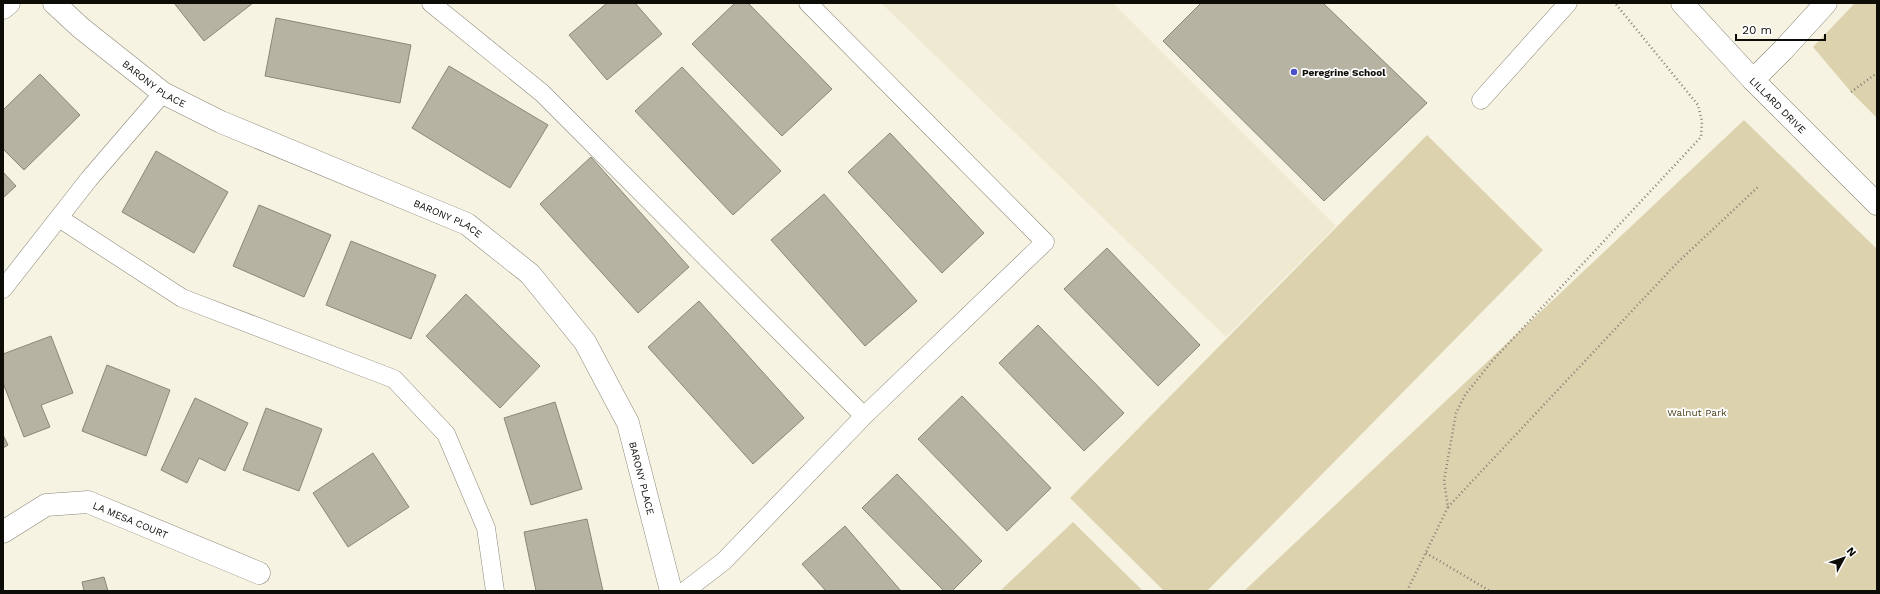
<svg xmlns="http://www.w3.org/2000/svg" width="1880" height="594" font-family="'Work Sans',sans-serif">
  <rect width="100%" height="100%" fill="#f7f3e3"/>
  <!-- built -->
  <path fill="#efe9d1" d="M881 3H1113L1336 226 1226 337Z"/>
  <!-- green -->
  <g fill="#dcd3ae">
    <path d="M1855 3H1877V118L1851 92 1813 47Z"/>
    <path d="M1744 120 1877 249V591H1244Z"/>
    <path d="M1427 135 1543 250 1207 591H1164L1070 498Z"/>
    <path d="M1073 522 1143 591H1000Z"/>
  </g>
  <!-- building -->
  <g fill="#b7b3a3" stroke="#8a8778">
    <path d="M174 3H253L204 41Z"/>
    <path d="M607 3H635L662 34 607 80 569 35Z"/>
    <path d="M735 3H748L832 89 782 136 692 44Z"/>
    <path d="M1201 3H1323L1427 103 1324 201 1163 41Z"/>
    <path d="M276 18 411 45 400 103 265 76Z"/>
    <path d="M449 66 548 125 510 188 412 128Z"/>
    <path d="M682 67 781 171 733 215 635 111Z"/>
    <path d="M40 74 80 115 24 170 3 149V110Z"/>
    <path d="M890 133 984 233 942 273 848 172Z"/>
    <path d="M156 151 228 192 194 253 122 212Z"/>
    <path d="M591 157 689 267 638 313 540 204Z"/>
    <path d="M3 172 16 186 3 198Z"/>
    <path d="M824 194 917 301 865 346 771 240Z"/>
    <path d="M259 205 331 235 304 297 233 266Z"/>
    <path d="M351 241 436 275 411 339 326 305Z"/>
    <path d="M1107 248 1200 345 1158 386 1064 289Z"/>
    <path d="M466 294 540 366 500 408 426 336Z"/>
    <path d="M699 301 804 418 753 464 648 347Z"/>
    <path d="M1038 325 1124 413 1084 451 999 363Z"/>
    <path d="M51 336 73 393 41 405 50 427 24 437 3 383V354Z"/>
    <path d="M107 365 170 390 146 456 82 431Z"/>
    <path d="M962 396 1051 488 1007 531 918 439Z"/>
    <path d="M195 398 248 423 225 471 199 458 187 483 161 470Z"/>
    <path d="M555 402 582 489 531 505 504 418Z"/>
    <path d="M266 408 322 429 299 491 243 470Z"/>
    <path d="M3 435 8 445 3 448Z"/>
    <path d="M373 453 409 507 348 547 313 493Z"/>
    <path d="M897 474 982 561 952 591H944L862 508Z"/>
    <path d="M587 519 603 591H536L524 532Z"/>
    <path d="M845 526 901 591H826L802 564Z"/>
    <path d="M104 577 108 591H84L82 582Z"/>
  </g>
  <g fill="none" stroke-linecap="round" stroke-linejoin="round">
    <!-- lane casing -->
    <g stroke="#898677" stroke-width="19">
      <g id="lane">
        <path d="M431 3 542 93 864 416"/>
        <path d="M1481 100 1568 3"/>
        <path d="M59 218 182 298 394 379 446 434 486 528 495 591"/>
        <path d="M3 289 89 179 163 93"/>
        <path d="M685 591 724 561 864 416 1045 242 808 3"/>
      </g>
    </g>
    <!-- street casing -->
    <g stroke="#898677" stroke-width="23">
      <g id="street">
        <path id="s1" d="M54 3 81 28 163 93 221 122 467 224 530 274 585 342 628 423 671 591"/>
        <path d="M3 8 9 3"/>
        <path d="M1753 80 1783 50 1826 3"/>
        <path id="s2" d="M3 532 46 505 88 502 259 573"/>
      </g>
    </g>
    <!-- secondary casing -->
    <g stroke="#898677" stroke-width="23">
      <g id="secondary">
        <path id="s3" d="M1682 3 1753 80 1877 204"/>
      </g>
    </g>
    <!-- path -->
    <g stroke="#827f75" stroke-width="2.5" stroke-dasharray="1 3" stroke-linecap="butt">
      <path d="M1851 92 1877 73"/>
      <path d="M1448 507 1677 263 1758 187"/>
      <path d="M1426 553 1490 591"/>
      <path d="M1407 591 1448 507 1444 481 1456 413 1465 395 1493 360 1701 137 1702 121 1698 105 1615 3"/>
    </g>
    <!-- lane -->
    <use href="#lane" stroke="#fff" stroke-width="18"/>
    <!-- street -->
    <use href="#street" stroke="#fff" stroke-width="22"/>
    <!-- secondary -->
    <use href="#secondary" stroke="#fff" stroke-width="22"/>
  </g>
  <!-- markers -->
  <circle fill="#4b50c6" stroke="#fff" stroke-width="1.5" cx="1294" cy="72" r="4"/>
  <g text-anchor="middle" stroke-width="3.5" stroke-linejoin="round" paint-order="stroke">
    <!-- poi labels -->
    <g font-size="10" font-weight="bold" fill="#0e0c07" stroke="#fff" text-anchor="start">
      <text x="1302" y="76">Peregrine School</text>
    </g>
    <!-- street labels -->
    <g font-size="10" fill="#0e0c07" stroke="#fff">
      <text dy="4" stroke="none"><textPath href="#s1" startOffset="129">BARONY PLACE</textPath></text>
      <text dy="4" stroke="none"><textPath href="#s3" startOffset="140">LILLARD DRIVE</textPath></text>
      <text dy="4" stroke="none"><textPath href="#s1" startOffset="453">BARONY PLACE</textPath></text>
      <text dy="4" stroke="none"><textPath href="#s1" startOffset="789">BARONY PLACE</textPath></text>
      <text dy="4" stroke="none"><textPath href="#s2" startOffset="139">LA MESA COURT</textPath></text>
    </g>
    <!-- park labels -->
    <g font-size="10" fill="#473e16" stroke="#fff">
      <text x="1697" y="416">Walnut Park</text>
    </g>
  </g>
  <!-- border -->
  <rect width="1880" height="594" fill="none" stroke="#0e0c07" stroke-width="8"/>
  <!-- north arrow -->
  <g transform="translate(1844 558) rotate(50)" stroke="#ffffff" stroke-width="3" paint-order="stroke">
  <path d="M0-3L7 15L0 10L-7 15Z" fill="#0e0c07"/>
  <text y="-6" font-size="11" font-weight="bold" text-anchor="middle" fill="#0e0c07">N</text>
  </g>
  <!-- scale -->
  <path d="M1736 34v6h89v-6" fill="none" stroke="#0e0c07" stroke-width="2"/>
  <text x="1742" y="34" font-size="12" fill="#0e0c07" stroke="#ffffff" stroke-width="3" paint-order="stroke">20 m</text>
</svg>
